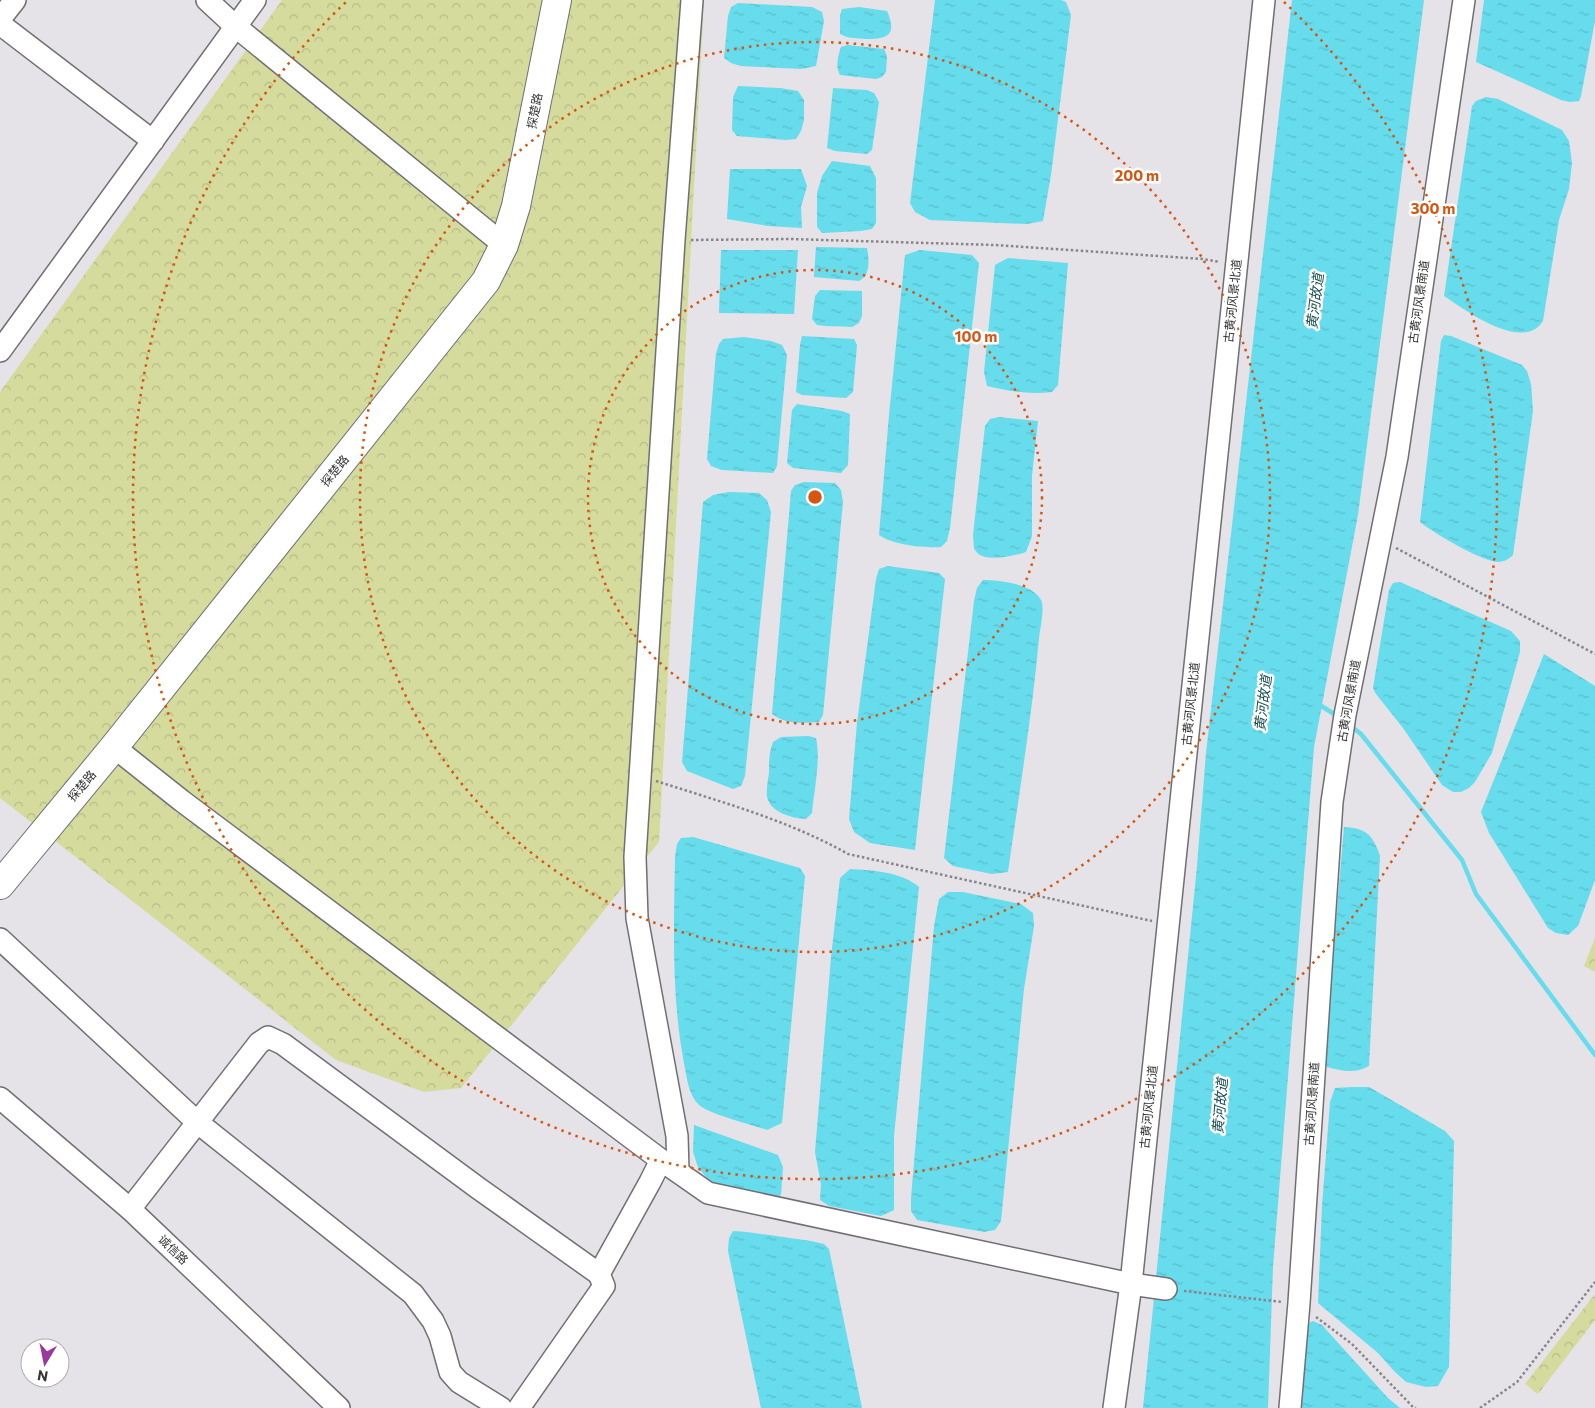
<svg xmlns="http://www.w3.org/2000/svg" width="1595" height="1408" font-family="Commissioner,'Noto Sans SC',sans-serif">
  <defs>
    <pattern id="forest-crowns" width="20" height="18" patternUnits="userSpaceOnUse" patternTransform="scale(1.25)"><rect width="20" height="18" fill="#d4db9c"/><path d="M2 6a3 3 0 1 1 6 0M12 15a3 3 0 1 1 6 0" fill="none" stroke="#b7bc87"/></pattern>
    <pattern id="water-ripples" width="26" height="14" patternUnits="userSpaceOnUse" patternTransform="scale(1.25)"><rect width="26" height="14" fill="#66dcec"/><path d="M2 4q2-2 4 0t4 0M15 11q2-2 4 0t4 0" fill="none" stroke="#59bdcb"/></pattern>
  </defs>
  <rect width="100%" height="100%" fill="#e5e2e8"/>
  <!-- forest -->
  <g fill="url(#forest-crowns)">
    <path d="M282 0H704L659 842 461 1088 424 1092 336 1060 0 798V392Z"/>
    <path d="M1595 938V972L1584 966Z"/>
    <path d="M1595 1294V1320L1538 1394 1525 1384Z"/>
  </g>
  <!-- water -->
  <g fill="url(#water-ripples)">
    <path d="M935 0H1061L1066 2 1071 15 1051 175 1043 221 1027 224 930 220 915 212 910 203Z"/>
    <path d="M1292 0H1424L1358 515 1314 747 1273 1267 1268 1408H1143L1197 866 1206 753Z"/>
    <path d="M1484 0H1595V21L1581 96 1579 101 1570 102 1561 100 1476 62Z"/>
    <path d="M738 3 812 7 822 12 824 21 816 66 801 69 741 66 731 63 724 58 728 16 731 7Z"/>
    <path d="M859 7 887 11C897 34 889 39 867 39 857 38 848 39 840 34V16L842 9Z"/>
    <path d="M848 45 884 49 887 56 886 72 882 77 876 79 840 75C835 67 838 56 841 47Z"/>
    <path d="M738 86 780 88 798 91 804 100V120L801 131 796 139 786 140 737 136 732 130 733 97Z"/>
    <path d="M833 88 867 90 874 93 879 102 872 150 867 154 835 151 827 148Z"/>
    <path d="M1486 97 1498 99 1562 130 1569 141 1572 163 1569 189 1559 220 1543 321C1523 353 1465 310 1444 296L1472 106 1476 101Z"/>
    <path d="M832 161 870 166 876 178V223L872 229 860 231 822 233 817 227V193L822 176Z"/>
    <path d="M730 169H801L807 186 801 207 802 228 768 226 727 219Z"/>
    <path d="M816 247 867 248C869 259 871 275 859 281L814 277Z"/>
    <path d="M721 250H798L794 314 719 313Z"/>
    <path d="M920 250 972 255 979 263 950 528 947 541 941 547C924 548 893 545 879 535L889 415 905 255Z"/>
    <path d="M1008 258 1068 263 1058 385 1052 392C1030 395 1008 391 987 386L984 372 995 265Z"/>
    <path d="M820 290 862 291V316L859 323 852 327C840 326 828 327 817 325L812 319 815 296Z"/>
    <path d="M1444 335 1451 336 1522 365 1527 371 1531 384 1533 411 1513 555C1508 559 1506 561 1499 562 1482 562 1434 533 1420 522L1441 341Z"/>
    <path d="M802 336 854 339 857 345 853 392 846 398 802 395 796 392 800 345Z"/>
    <path d="M744 337 771 341 782 345 787 355 777 466 773 473 722 470 711 466 707 459 716 353 719 344 723 339Z"/>
    <path d="M797 404 842 411 850 414 848 465 841 473 793 468 787 463 792 410Z"/>
    <path d="M999 417 1038 421 1032 475V536L1026 552C1014 556 991 561 980 555 978 554 976 551 974 549L973 535 985 426 990 419Z"/>
    <path d="M804 482 835 483 841 490 843 502 823 715 819 722C801 723 788 725 772 714L791 491 795 485Z"/>
    <path d="M729 492 759 493 767 500 771 512 745 776 741 786 733 789 687 771 682 762 703 502 713 495Z"/>
    <path d="M888 566 939 573 945 579 915 850 870 843 854 832 849 819 857 723 876 579 879 569Z"/>
    <path d="M983 580C999 580 1033 584 1041 600 1045 607 1040 629 1039 638 1032 716 1019 794 1008 872L992 874 953 866 944 858 974 601 977 588Z"/>
    <path d="M1400 582 1511 631 1520 641V652L1492 753 1475 782 1469 788 1461 792H1453L1442 785 1403 728 1376 694 1373 688 1389 590 1393 583Z"/>
    <path d="M1544 654 1595 686V880L1578 926 1568 935 1556 933 1548 928 1489 833 1481 812Z"/>
    <path d="M808 736 816 738C821 760 814 790 812 813L806 819C792 818 771 813 767 797 766 790 768 780 769 773 769 762 769 752 773 742L781 737Z"/>
    <path d="M1344 827C1366 828 1373 835 1380 856L1369 1066C1355 1074 1342 1071 1327 1067L1324 1059Z"/>
    <path d="M693 837 800 868 805 876 782 1123 767 1130C753 1125 709 1114 699 1105 688 1094 687 1078 684 1063 671 995 674 926 675 857L677 844 681 838Z"/>
    <path d="M850 869C872 870 902 872 919 887L894 1136V1210L881 1216 829 1206 820 1200 821 1184 815 1152 831 957 840 878Z"/>
    <path d="M948 892H963L1021 904 1033 913 1034 926 1024 989 1001 1221 995 1230 984 1232 917 1220 911 1211V1198L934 926 939 899Z"/>
    <path d="M1352 1087H1369L1445 1131 1454 1141 1449 1367 1438 1386 1426 1387 1406 1382 1394 1371 1378 1353 1318 1303 1322 1206 1330 1102 1335 1088Z"/>
    <path d="M694 1125 778 1155 783 1167 781 1195 775 1198 718 1186 706 1177 698 1167 693 1152Z"/>
    <path d="M733 1231 747 1232 811 1241 824 1244 829 1249 862 1408H761L728 1251 729 1238Z"/>
    <path d="M1313 1321 1322 1325 1388 1398 1400 1408H1301L1307 1324Z"/>
  </g>
  <g fill="none" stroke-linecap="round" stroke-linejoin="round">
    <!-- stream -->
    <g stroke="#66dcec" stroke-width="4.5">
      <path d="M1318 704 1339 717"/>
      <path d="M1351 726 1361 734 1462 860 1476 894 1595 1055"/>
    </g>
    <!-- minor casing -->
    <g stroke="#716f74" stroke-width="24">
      <g id="minor">
        <path d="M207 0 235 26 504 245"/>
        <path d="M0 19 15 0"/>
        <path d="M0 24 153 141"/>
        <path d="M0 351 255 0"/>
        <path d="M114 747 182 801 661 1160 650 1182 599 1274 604 1286 519 1408"/>
        <path d="M0 939 197 1122 413 1294 433 1321 440 1336 450 1372 459 1382 501 1408"/>
        <path d="M0 1098 130 1209 339 1408"/>
        <path d="M665 1163 708 1193 1131 1284 1166 1289"/>
        <path d="M678 1171 677 1136 637 918 635 857 674 240 692 0"/>
        <path d="M130 1209 259 1043 268 1037 283 1044 478 1188 599 1274"/>
        <path d="M1114 1408 1131 1284 1264 0"/>
        <path d="M1290 1408 1299 1303 1332 802 1345 715 1397 457 1464 0"/>
      </g>
    </g>
    <!-- major casing -->
    <g stroke="#716f74" stroke-width="30">
      <path id="major" d="M0 885 114 747 486 281 504 245 516 206 557 0"/>
    </g>
    <!-- path -->
    <g stroke="#878589" stroke-width="2.5" stroke-dasharray="2.5 2.5" stroke-linecap="butt">
      <path d="M691 240 790 239 995 245 1203 259 1220 262"/>
      <path d="M1396 548 1595 654"/>
      <path d="M656 781C721 802 788 820 848 854L1152 921"/>
      <path d="M1184 1291 1282 1302"/>
      <path d="M1316 1317 1352 1344 1413 1407 1416 1408"/>
      <path d="M1480 1408 1517 1382 1595 1282"/>
    </g>
    <!-- minor -->
    <use href="#minor" stroke="#fff" stroke-width="21"/>
    <!-- major -->
    <use href="#major" stroke="#fff" stroke-width="28"/>
  </g>
  <!-- distance rings -->
  <g fill="none" stroke="#d65510" stroke-width="2.5" stroke-dasharray="2.5 5">
    <circle cx="815" cy="497" r="227"/>
    <circle cx="815" cy="497" r="455"/>
    <path d="M1284 2A682 682 0 1 1 346 2"/>
  </g>
  <g text-anchor="middle" stroke-width="5" stroke-linejoin="round" paint-order="stroke">
    <!-- street labels -->
    <g font-size="12" fill="#343335" stroke="#fff">
      <text transform="translate(535 111) rotate(-79)" y="4">探楚路</text>
      <text transform="translate(1233 301) rotate(-84)" y="4">古黄河风景北道</text>
      <text transform="translate(1419 302) rotate(-82)" y="4">古黄河风景南道</text>
      <text transform="translate(335 471) rotate(-51)" y="4">探楚路</text>
      <text transform="translate(1349 701) rotate(-80)" y="4">古黄河风景南道</text>
      <text transform="translate(1191 704) rotate(-84)" y="4">古黄河风景北道</text>
      <text transform="translate(82 786) rotate(-50)" y="4">探楚路</text>
      <text transform="translate(1312 1104) rotate(-86)" y="4">古黄河风景南道</text>
      <text transform="translate(1149 1107) rotate(-84)" y="4">古黄河风景北道</text>
      <text transform="translate(173 1250) rotate(44)" y="4">诚信路</text>
    </g>
    <!-- water labels -->
    <g font-size="14" font-style="italic" fill="#184d53" stroke="#fff">
      <text transform="translate(1315 301) rotate(-83)" y="5">黄河故道</text>
      <text transform="translate(1263 703) rotate(-83)" y="5">黄河故道</text>
      <text transform="translate(1220 1106) rotate(-85)" y="5">黄河故道</text>
    </g>
  </g>
  <circle cx="815" cy="497" r="8" fill="#d65510" stroke="#fff" stroke-width="2.5"/>
  <g font-size="15" text-anchor="middle" font-weight="bold" fill="#d65510" stroke="#fff" stroke-width="5" stroke-linejoin="round" paint-order="stroke">
    <text x="1137" y="181">200 m</text>
    <text x="1433" y="214">300 m</text>
    <text x="976" y="342">100 m</text>
  </g>
  <!-- north arrow -->
  <g transform="translate(45 1363) rotate(190)"><circle r="24" fill="#ffffff" stroke="#aeadae"/>
  <path d="M0-4L9 19L0 12L-9 19Z" fill="#9b389e"/>
  <text y="-8" font-size="14" font-weight="bold" text-anchor="middle" fill="#343335">N</text>
  </g>
</svg>
